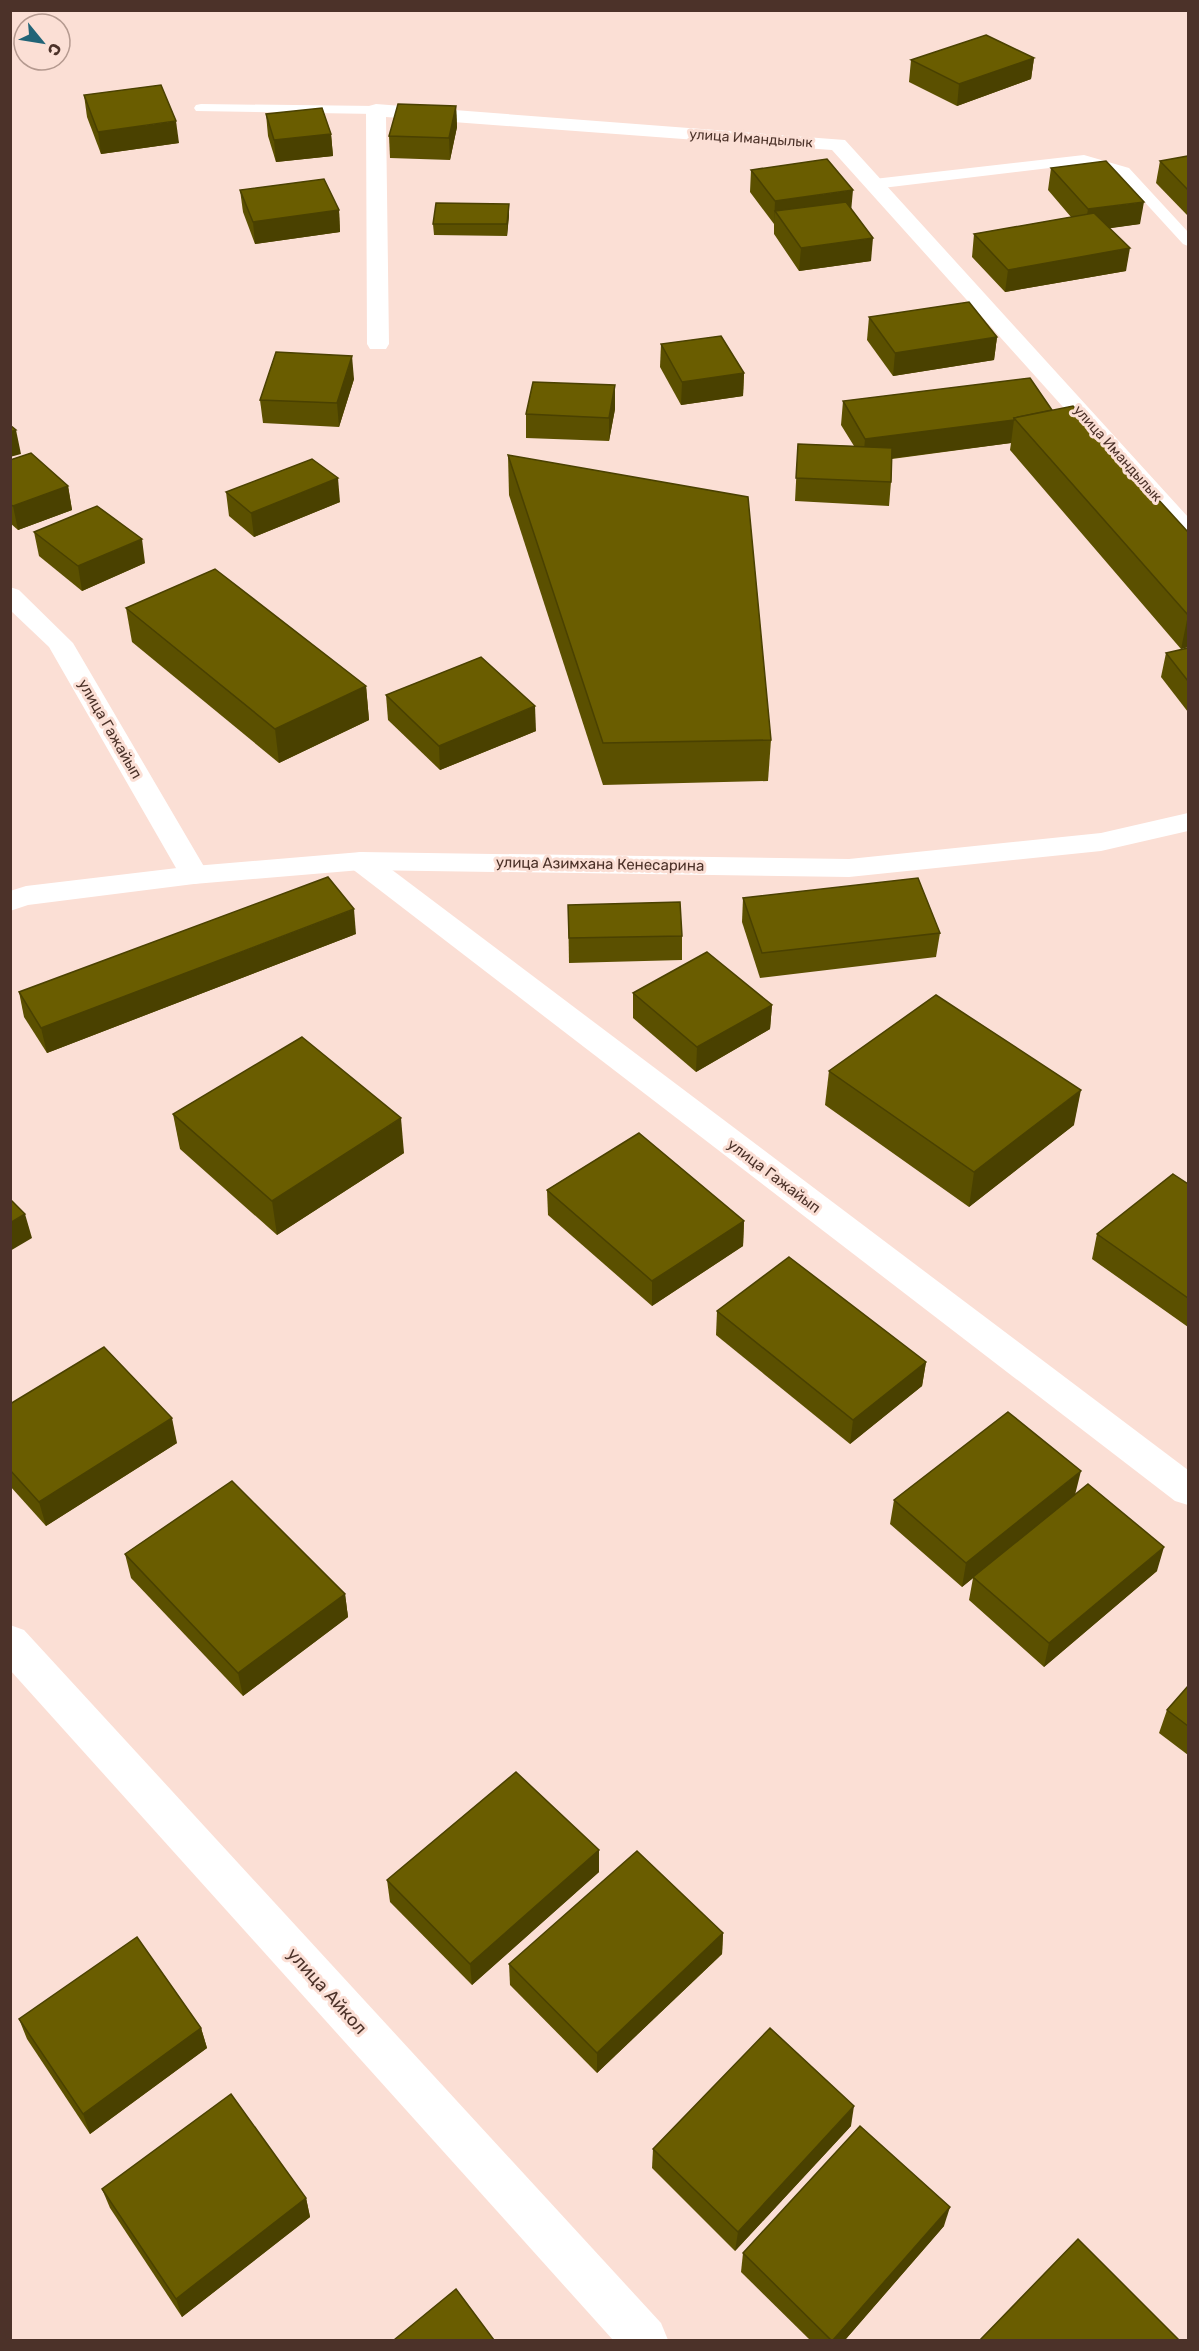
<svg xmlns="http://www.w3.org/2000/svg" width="1199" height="2351" font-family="Rubik,sans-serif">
  <rect width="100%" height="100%" fill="#fbdfd5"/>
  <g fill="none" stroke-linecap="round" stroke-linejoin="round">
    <!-- service -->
    <g fill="#fff" fill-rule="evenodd">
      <path d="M201 104 376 106 383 110 376 114 196 111 194 108 196 105Z"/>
      <path d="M1084 155 1129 168 1188 232V246L1183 244 1119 174 1083 164 874 189 866 184 874 179Z"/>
    </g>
    <!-- minor -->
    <g fill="#fff" fill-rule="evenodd">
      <path d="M376 104 845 140 1188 517V538L1179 536 832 150 386 117 389 344 386 349H370L367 344 366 110 369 106Z"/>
      <path d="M10 587 19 590 73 643 209 875 204 882 194 884 184 882 49 647 10 610Z"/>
      <path d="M361 852 371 854 1188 1470V1505L1175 1501 351 868 346 861 351 854Z"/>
      <path d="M10 1625 24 1630 661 2323 668 2340H613L10 1670Z"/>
    </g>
    <!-- tertiary -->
    <path fill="#fff" fill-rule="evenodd" d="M1188 813V831L1101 851 849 877 361 870 194 884 28 905 10 911V891L26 886 194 866 361 852 849 859 1101 833Z"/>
  </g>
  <!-- wall -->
  <g fill="#5b5000">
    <path d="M1034 58 1031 79 957 106 909 82 911 60Z"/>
    <path d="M84 95 179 143 101 154 87 117Z"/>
    <path d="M456 106 457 127 450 160 390 158 389 136Z"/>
    <path d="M266 114 331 134 333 156 276 162 268 136Z"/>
    <path d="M1188 156V216L1156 183 1160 161Z"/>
    <path d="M1051 168 1140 224 1109 228 1126 271 1005 292 972 257 974 234 1071 217 1048 190Z"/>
    <path d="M751 170 851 209 871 261 799 271 774 234V224L750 192Z"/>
    <path d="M240 190 339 210 340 232 255 244 243 212Z"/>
    <path d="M509 204V215L507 236 434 235 433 224Z"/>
    <path d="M869 317 997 337 994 360 893 376 867 340Z"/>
    <path d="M661 344 744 373 743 396 681 405 660 367Z"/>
    <path d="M354 379 339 427 263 423 260 400Z"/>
    <path d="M843 401 1052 410 1188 532V647L1181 649 1010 450 1011 443 892 459 891 482 889 506 795 501 798 444 854 446 841 425Z"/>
    <path d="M615 409 609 441 526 438V414Z"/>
    <path d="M508 455 771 740 768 781 603 785 509 495Z"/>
    <path d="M10 460 68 486 72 510 18 530 10 523Z"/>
    <path d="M226 492 340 502 254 537 229 516Z"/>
    <path d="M34 532 145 563 82 591 39 556Z"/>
    <path d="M126 608 366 686 369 720 279 763 132 642Z"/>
    <path d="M1188 648V712L1161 677 1166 653Z"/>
    <path d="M386 695 536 731 440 770 388 720Z"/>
    <path d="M743 898 940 933 936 957 760 978 742 922Z"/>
    <path d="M568 905 682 936V960L569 963Z"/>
    <path d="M356 934 47 1053 24 1017 19 992Z"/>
    <path d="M633 993 772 1005 770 1029 696 1072 633 1018Z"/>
    <path d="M829 1071 1074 1125 969 1207 825 1105Z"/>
    <path d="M173 1114 404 1153 277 1235 180 1149Z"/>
    <path d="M1188 1184V1327L1092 1259 1097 1234Z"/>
    <path d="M547 1190 744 1221 743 1246 652 1306 548 1215Z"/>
    <path d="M717 1311 926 1362 922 1386 850 1444 716 1335Z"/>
    <path d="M10 1404 177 1443 46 1526 10 1486Z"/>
    <path d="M1075 1495 1157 1571 1044 1667 969 1600 973 1578 962 1587 890 1524 894 1500Z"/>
    <path d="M125 1554 345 1594 348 1617 243 1696 131 1578Z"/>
    <path d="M1188 1686V1755L1159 1733 1167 1710Z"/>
    <path d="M599 1850V1872L472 1985 390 1902 387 1880Z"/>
    <path d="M723 1933 722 1954 597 2073 510 1985 509 1964Z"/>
    <path d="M19 2019 201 2028 207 2048 90 2134 27 2039Z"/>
    <path d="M851 2126 735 2251 652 2168 653 2149Z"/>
    <path d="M102 2189 306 2198 310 2217 182 2317 110 2208Z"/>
    <path d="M944 2226 845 2340H810L741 2272 743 2253Z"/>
  </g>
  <!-- shaded-wall -->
  <g fill="#4a4100">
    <path d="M1034 58 1031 79 957 106 959 84Z"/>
    <path d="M456 106 457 127 450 160 449 138Z"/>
    <path d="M176 121 179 143 101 154 98 132Z"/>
    <path d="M331 134 333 156 276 162 274 140Z"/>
    <path d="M853 190 851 212 775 211 774 224 775 201Z"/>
    <path d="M1144 202 1140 224 1084 232 1088 209Z"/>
    <path d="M509 204V215L507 236V224Z"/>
    <path d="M339 210 340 232 255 244 253 222Z"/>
    <path d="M873 238 871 261 799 271 801 248Z"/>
    <path d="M1130 248 1126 271 1005 292 1008 270Z"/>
    <path d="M997 337 994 360 893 376 895 353Z"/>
    <path d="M352 356 354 379 339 427 337 403Z"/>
    <path d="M744 373 743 396 681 405 682 382Z"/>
    <path d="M615 385V409L609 441V418Z"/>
    <path d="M1014 420 1011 443 863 462 865 439Z"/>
    <path d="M16 430 21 454 10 457V432Z"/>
    <path d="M338 478 340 502 254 537 251 513Z"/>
    <path d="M68 486 72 510 18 530 13 506Z"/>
    <path d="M142 539 145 563 82 591 78 566Z"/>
    <path d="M1188 615V647L1181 649Z"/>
    <path d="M366 686 369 720 279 763 275 729Z"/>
    <path d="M535 706 536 731 440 770 439 746Z"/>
    <path d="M354 909 356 934 47 1053 41 1028Z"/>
    <path d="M772 1005 770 1029 696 1072 697 1047Z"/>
    <path d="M1081 1090 1074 1125 969 1207 974 1172Z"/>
    <path d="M401 1118 404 1153 277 1235 272 1201Z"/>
    <path d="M25 1214 32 1238 10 1251V1223Z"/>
    <path d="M744 1221 743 1246 652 1306V1281Z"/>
    <path d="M926 1362 922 1386 850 1444 853 1420Z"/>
    <path d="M172 1418 177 1443 46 1526 39 1502Z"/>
    <path d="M1081 1471 1075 1495 962 1587 966 1563Z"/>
    <path d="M1164 1547 1157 1571 1044 1667 1049 1643Z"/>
    <path d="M345 1594 348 1617 243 1696 238 1673Z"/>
    <path d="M599 1850V1872L472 1985 470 1964Z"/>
    <path d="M723 1933 722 1954 597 2073V2053Z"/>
    <path d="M201 2028 207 2048 90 2134 83 2114Z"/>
    <path d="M854 2106 851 2126 735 2251 738 2232Z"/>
    <path d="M306 2198 310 2217 182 2317 176 2299Z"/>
    <path d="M950 2207 944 2226 845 2340H833Z"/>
  </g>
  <!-- building -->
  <g fill="#6a5d00" stroke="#4a4100" stroke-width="1.5">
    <path d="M986 35 1034 58 959 84 911 60Z"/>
    <path d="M161 85 176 121 98 132 84 95Z"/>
    <path d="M398 104 456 106 449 138 389 136Z"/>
    <path d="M322 108 331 134 274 140 266 114Z"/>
    <path d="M1188 156V190L1160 161Z"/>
    <path d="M827 159 853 190 775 201 751 170Z"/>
    <path d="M1106 161 1144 202 1088 209 1051 168Z"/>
    <path d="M324 179 339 210 253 222 240 190Z"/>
    <path d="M846 202 873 238 801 248 775 211Z"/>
    <path d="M436 203 509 204 507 224H433Z"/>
    <path d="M1094 213 1130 248 1008 270 974 234Z"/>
    <path d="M969 302 997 337 895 353 869 317Z"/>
    <path d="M721 336 744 373 682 382 661 344Z"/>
    <path d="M276 352 352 356 337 403 260 400Z"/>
    <path d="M1030 378 1052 410 1014 418V420L865 439 843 401Z"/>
    <path d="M533 382 615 385 609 418 526 414Z"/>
    <path d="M1073 406 1188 532V615L1014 418Z"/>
    <path d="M10 425 16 430 10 432Z"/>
    <path d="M798 444 892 448 891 482 796 478Z"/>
    <path d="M31 453 68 486 13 506 10 504V460Z"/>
    <path d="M508 455 748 497 771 740 603 743Z"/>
    <path d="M312 459 338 478 251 513 226 492Z"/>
    <path d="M97 506 142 539 78 566 34 532Z"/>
    <path d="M215 569 366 686 275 729 126 608Z"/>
    <path d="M1188 648V681L1166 653Z"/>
    <path d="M481 657 535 706 439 746 386 695Z"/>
    <path d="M328 877 354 909 41 1028 19 992Z"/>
    <path d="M918 878 940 933 762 953 743 898Z"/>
    <path d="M680 902 682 936 569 938 568 905Z"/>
    <path d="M707 952 772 1005 697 1047 633 993Z"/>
    <path d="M936 995 1081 1090 974 1172 829 1071Z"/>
    <path d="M302 1037 401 1118 272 1201 173 1114Z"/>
    <path d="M639 1133 744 1221 652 1281 547 1190Z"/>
    <path d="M1173 1174 1188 1184V1298L1097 1234Z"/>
    <path d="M10 1199 25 1214 10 1223Z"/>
    <path d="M789 1257 926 1362 853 1420 717 1311Z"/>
    <path d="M104 1347 172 1418 39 1502 10 1470V1404Z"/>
    <path d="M1008 1412 1081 1471 966 1563 894 1500Z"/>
    <path d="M232 1481 345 1594 238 1673 125 1554Z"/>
    <path d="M1088 1484 1164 1547 1049 1643 973 1577Z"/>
    <path d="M1188 1686V1726L1167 1710Z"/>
    <path d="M516 1772 599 1850 470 1964 387 1880Z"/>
    <path d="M637 1851 723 1933 597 2053 509 1964Z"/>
    <path d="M137 1937 201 2028 83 2114 19 2019Z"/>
    <path d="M770 2028 854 2106 738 2232 653 2149Z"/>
    <path d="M231 2094 306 2198 176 2299 102 2189Z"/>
    <path d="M860 2126 950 2207 833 2340H831L743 2253Z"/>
    <path d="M1078 2239 1179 2340H980Z"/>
    <path d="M456 2289 494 2340H394Z"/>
  </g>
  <g text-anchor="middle" stroke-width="6" stroke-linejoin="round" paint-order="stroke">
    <!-- far-street labels -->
    <g font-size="14" fill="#4c3229" stroke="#fbdfd5">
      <text transform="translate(751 138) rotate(4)" y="5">улица Имандылык</text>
      <text transform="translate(1118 453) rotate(48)" y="5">улица Имандылык</text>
    </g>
    <!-- street labels -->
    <g font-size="15" fill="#4c3229" stroke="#fbdfd5">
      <text transform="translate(110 729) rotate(60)" y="5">улица Гажайып</text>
      <text transform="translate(600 864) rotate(1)" y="5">улица Азимхана Кенесарина</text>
      <text transform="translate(774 1176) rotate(37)" y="5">улица Гажайып</text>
    </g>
    <!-- near-street labels -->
    <g font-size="18" fill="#4c3229" stroke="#fbdfd5">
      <text transform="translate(327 1991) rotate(48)" y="6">улица Айкол</text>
    </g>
  </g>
  <!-- border -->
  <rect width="1199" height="2351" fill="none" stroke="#4c3229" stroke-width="24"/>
  <!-- north arrow -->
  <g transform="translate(42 42) rotate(120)"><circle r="28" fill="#fbdfd5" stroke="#b59a90" stroke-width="1.5"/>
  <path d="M0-4.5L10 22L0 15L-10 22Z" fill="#216477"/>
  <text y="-9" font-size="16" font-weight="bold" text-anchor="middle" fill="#4c3229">С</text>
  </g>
</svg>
